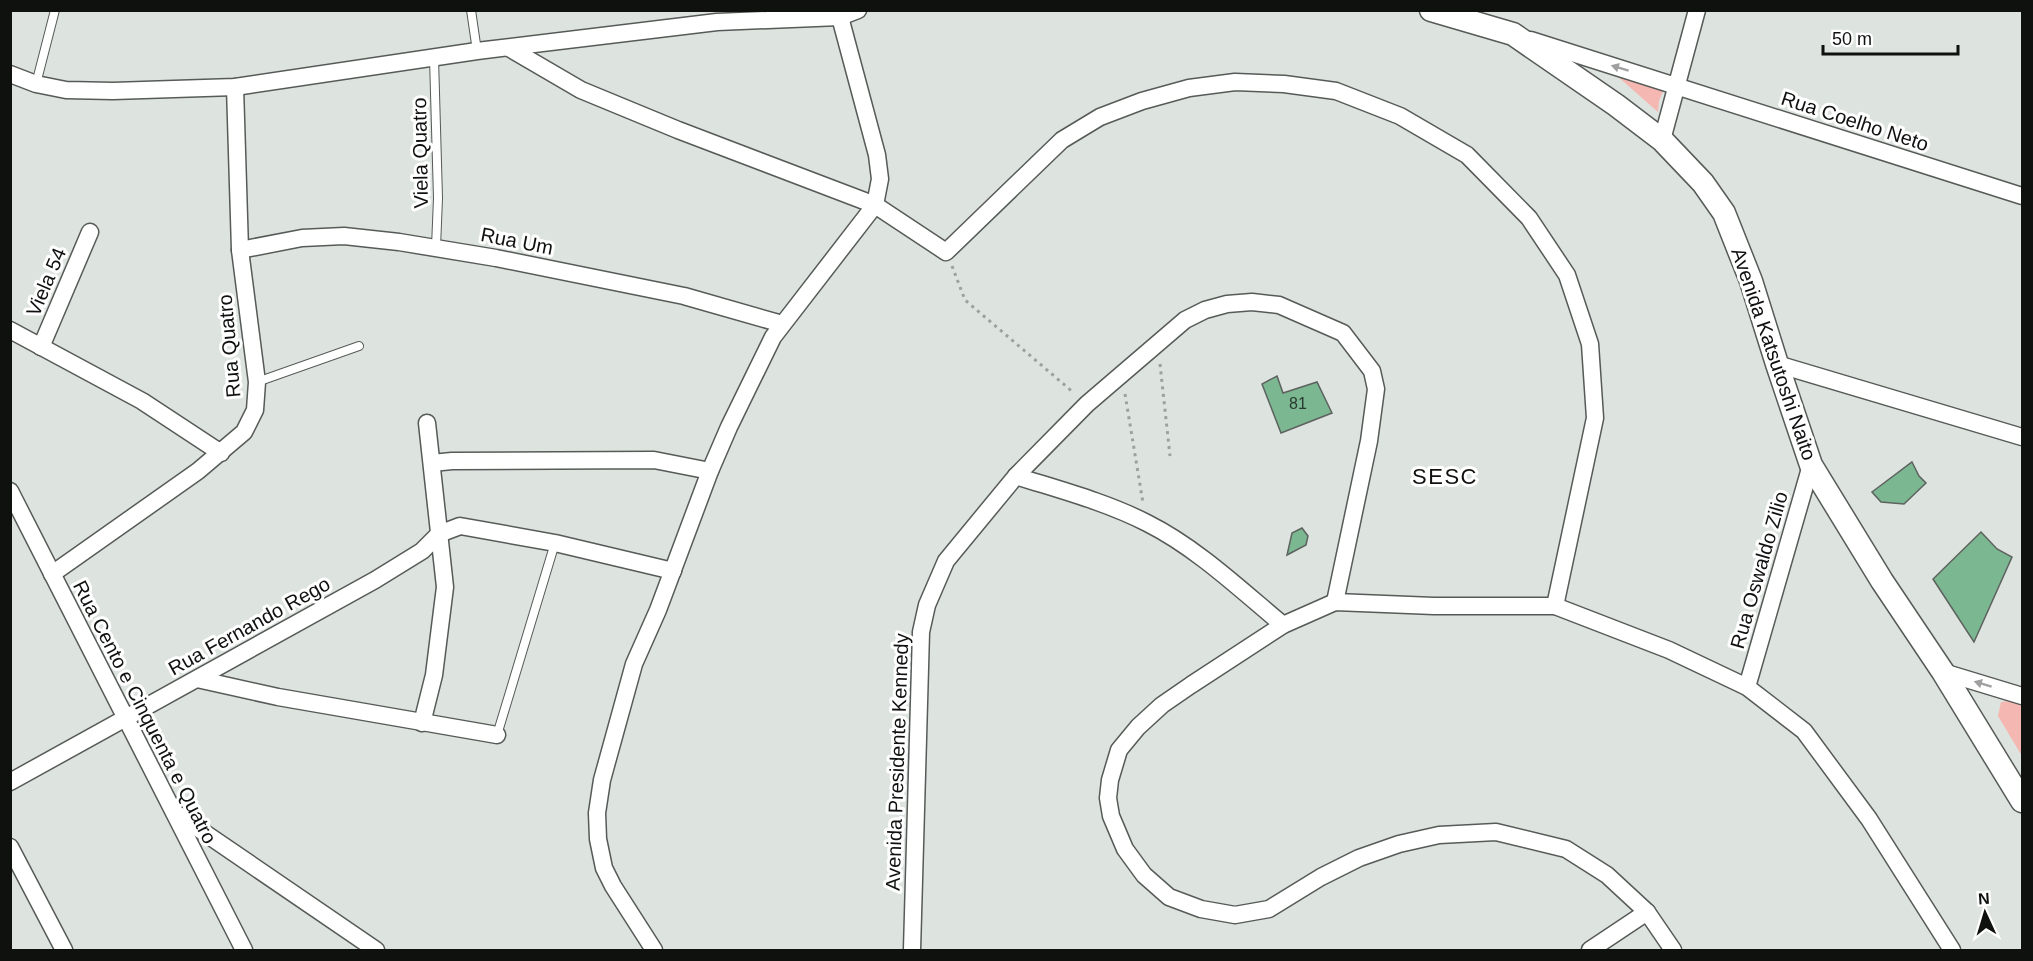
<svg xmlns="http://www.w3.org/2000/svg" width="2033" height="961" font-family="Helvetica,sans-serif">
  <rect width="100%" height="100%" fill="#dde3df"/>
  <!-- green -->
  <g fill="#f5b7b2">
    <path d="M1616 75 1663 91 1659 101 1658 112Z"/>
    <path d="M2009 701 2022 703V756L1998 716 2001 702Z"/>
  </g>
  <!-- building -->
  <g fill="#7bb791" stroke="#5d625f" stroke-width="1.5">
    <path d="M1277 376 1283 393 1317 382 1332 413 1281 433 1262 384Z"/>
    <path d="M1912 462 1919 476 1926 483 1904 504 1881 502 1872 492Z"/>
    <path d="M1302 528 1308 536 1306 545 1287 555 1292 533Z"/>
    <path d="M1981 532 1997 549 2012 557 1974 642 1933 579Z"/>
  </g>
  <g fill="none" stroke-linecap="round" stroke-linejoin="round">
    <!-- service casing -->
    <g stroke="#565b57" stroke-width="10">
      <g id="service">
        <path d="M471 10 477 51"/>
        <path d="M434 58 438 198 436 247"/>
        <path d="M36 84 55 10"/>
        <path d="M257 382 359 346"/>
        <path d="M497 735 555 543"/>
      </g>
    </g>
    <!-- minor casing -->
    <g stroke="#565b57" stroke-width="19">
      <g id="minor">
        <path d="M1531 40 2022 196"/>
        <path d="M509 48 581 90 678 130 875 205 946 252 1062 140 1100 117 1142 101 1189 88 1235 82 1284 84 1336 91 1400 116 1467 155 1529 218 1567 275 1590 344 1595 418 1555 606"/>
        <path d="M10 74 36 84 66 90 113 91 235 87 477 51 717 22 840 17 858 10"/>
        <path d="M1662 140 1697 10"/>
        <path d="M240 250 302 238 344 236 399 242 496 258 684 296 782 324"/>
        <path d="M10 330 142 401 221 453"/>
        <path d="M41 347 90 232"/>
        <path d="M1777 364 2022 437"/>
        <path d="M432 463 452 461 654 460 710 471"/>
        <path d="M1016 476C1060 490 1106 502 1147 523 1197 548 1241 590 1283 625"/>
        <path d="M10 491 244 950"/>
        <path d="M52 574 198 471 244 432 255 410 257 382 240 250 235 87"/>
        <path d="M1943 672 2022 696"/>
        <path d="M197 679 278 697 497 735"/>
        <path d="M1747 687 1811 465"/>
        <path d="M422 723 434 675 445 587 427 423"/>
        <path d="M10 782 375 580 422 551 439 534 460 526 555 543 673 571"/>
        <path d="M174 812 376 950"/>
        <path d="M10 847 64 950"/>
        <path d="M654 950 613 886 604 868 598 839 597 813 602 780 634 664 658 610 710 471 729 427 773 337 875 205 880 179 877 155 840 17"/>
        <path d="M912 950 921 632 927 605 946 561 1016 476 1087 404 1185 320 1205 310 1227 304 1252 302 1279 305 1343 333 1372 371 1376 389 1369 441 1335 602"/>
        <path d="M1590 950 1647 912"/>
        <path d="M1673 950 1647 912 1607 875 1566 849 1496 832 1439 835 1399 844 1359 858 1321 877 1269 909 1235 915 1201 909 1169 897 1144 875 1125 849 1111 816 1108 798 1110 780 1119 750 1138 727 1162 705 1191 685 1283 625 1335 602 1434 606H1555L1669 650 1747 687 1804 731 1869 819 1952 950"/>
      </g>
    </g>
    <!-- secondary casing -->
    <g stroke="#565b57" stroke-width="25">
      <path id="secondary" d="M1431 10 1513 34 1616 105 1662 140 1703 183 1724 213 1751 281 1777 364 1811 465 1882 581 1943 672 2022 801"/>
    </g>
    <!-- path -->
    <g stroke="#9ca19d" stroke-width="3" stroke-dasharray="3 4.5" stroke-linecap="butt">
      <path d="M952 266 965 300 1074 393"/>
      <path d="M1160 364 1170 456"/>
      <path d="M1125 394 1143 503"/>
    </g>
    <!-- service -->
    <use href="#service" stroke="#fff" stroke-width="8"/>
    <!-- minor -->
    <use href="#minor" stroke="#fff" stroke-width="16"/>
    <!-- secondary -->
    <use href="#secondary" stroke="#fff" stroke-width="22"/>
  </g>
  <!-- one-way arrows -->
  <defs><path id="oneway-solid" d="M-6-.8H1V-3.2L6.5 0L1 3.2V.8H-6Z" transform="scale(1.5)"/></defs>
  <g fill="#9fa09f">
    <use href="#oneway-solid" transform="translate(1620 68) rotate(-163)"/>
    <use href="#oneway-solid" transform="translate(1983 684) rotate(-163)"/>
  </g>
  <g text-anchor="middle" stroke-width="6" stroke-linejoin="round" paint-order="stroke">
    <!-- number labels -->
    <g font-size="16" fill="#2a3a30">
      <text x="1298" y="409">81</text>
    </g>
    <!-- street labels -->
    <g font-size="20" fill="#0f110f" stroke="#fff">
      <text transform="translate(1855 121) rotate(18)" y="7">Rua Coelho Neto</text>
      <text transform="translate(420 153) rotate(-91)" y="7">Viela Quatro</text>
      <text transform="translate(517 241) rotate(11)" y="7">Rua Um</text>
      <text transform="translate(46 282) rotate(-67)" y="7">Viela 54</text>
      <text transform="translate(229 346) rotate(-95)" y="7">Rua Quatro</text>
      <text transform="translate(1774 354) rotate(71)" y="7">Avenida Katsutoshi Naito</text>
      <text transform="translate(1759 570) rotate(-74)" y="7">Rua Oswaldo Zilio</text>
      <text transform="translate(249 626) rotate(-29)" y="7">Rua Fernando Rego</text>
      <text transform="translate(145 712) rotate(63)" y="7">Rua Cento e Cinquenta e Quatro</text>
      <text transform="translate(897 762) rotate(-88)" y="7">Avenida Presidente Kennedy</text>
    </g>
    <!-- quarter labels -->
    <g font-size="22" letter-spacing="1.5" fill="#0f110f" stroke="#fff">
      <text x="1445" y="484">SESC</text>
    </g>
  </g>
  <!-- border -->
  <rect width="2033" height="961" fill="none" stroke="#0f110f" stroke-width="24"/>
  <!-- north arrow -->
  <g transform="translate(1985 913) rotate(356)" stroke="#ffffff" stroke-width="4.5" paint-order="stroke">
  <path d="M0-4.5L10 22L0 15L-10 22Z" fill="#0f110f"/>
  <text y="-9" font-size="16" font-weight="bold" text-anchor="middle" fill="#0f110f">N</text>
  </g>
  <!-- scale -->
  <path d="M1823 45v9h135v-9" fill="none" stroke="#0f110f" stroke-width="3"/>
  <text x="1832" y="45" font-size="18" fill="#0f110f" stroke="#ffffff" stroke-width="4.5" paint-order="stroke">50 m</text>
</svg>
